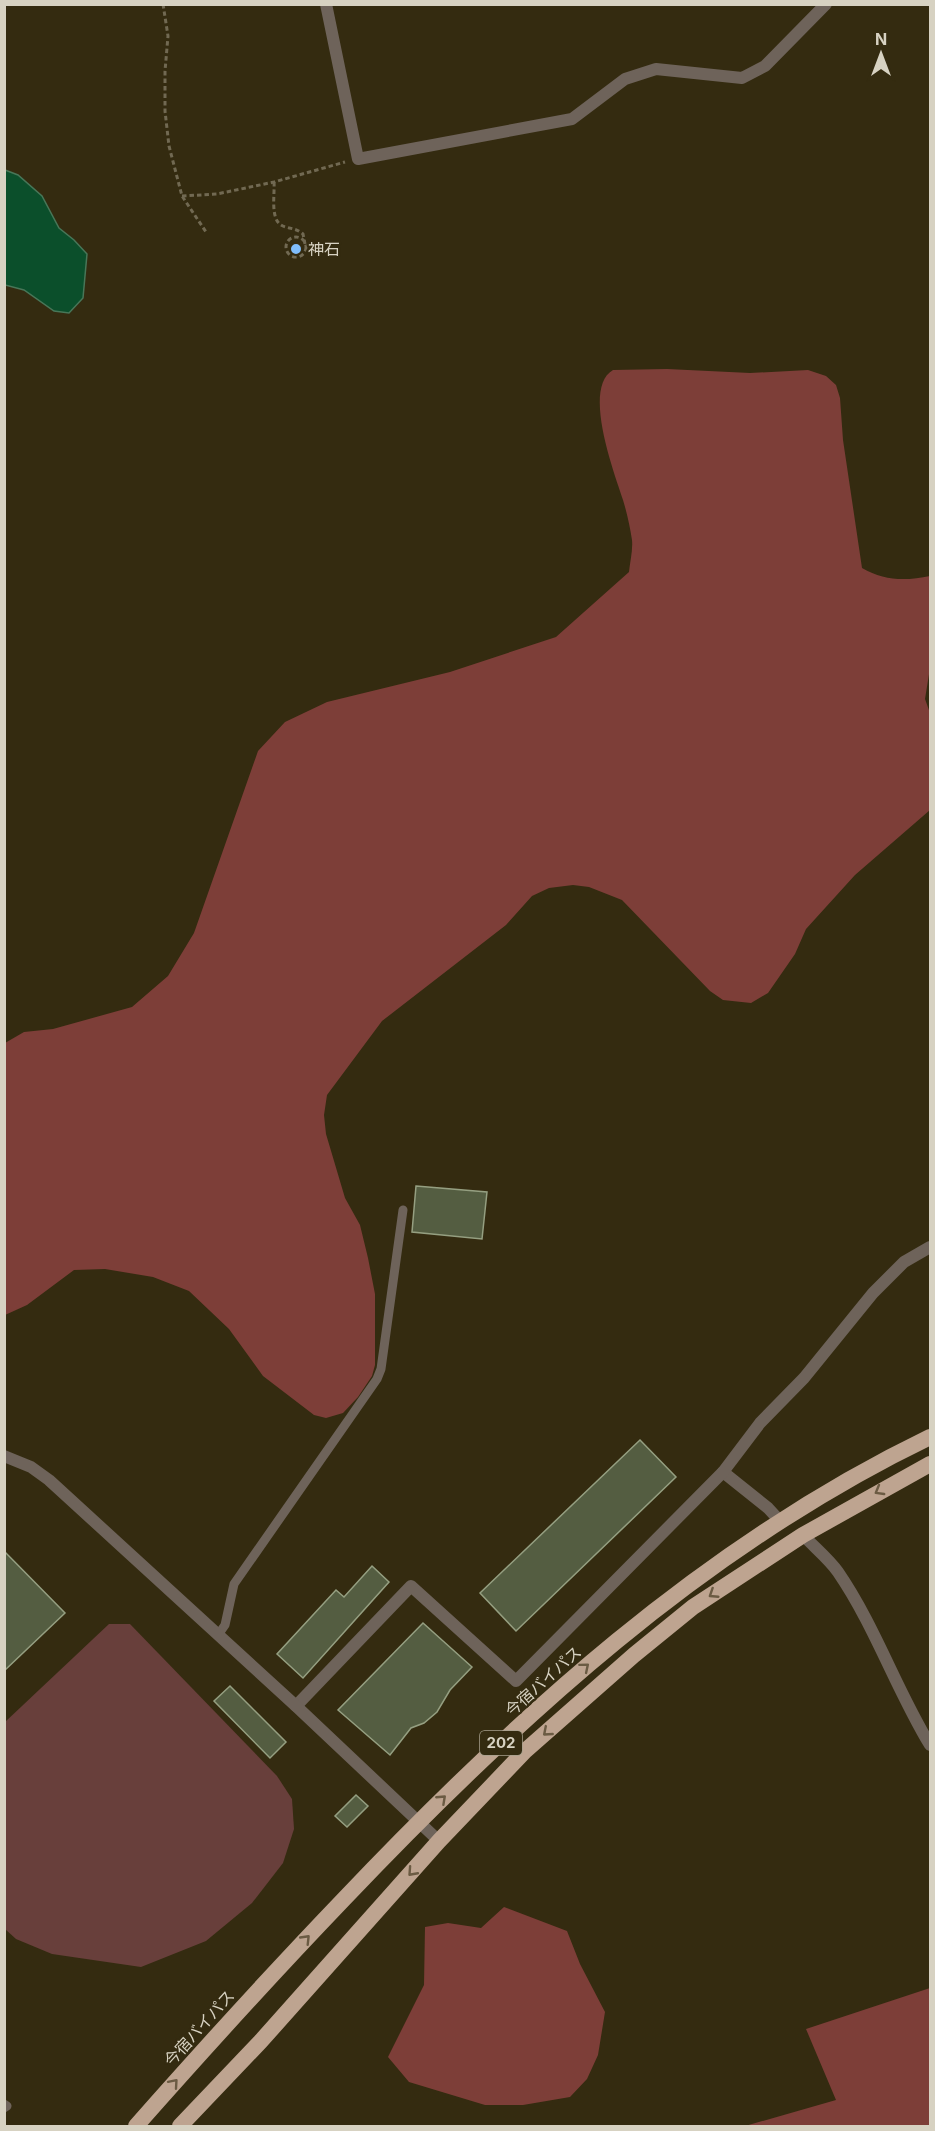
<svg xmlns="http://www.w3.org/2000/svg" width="935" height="2131" font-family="Inter,'Noto Sans JP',sans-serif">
  <rect width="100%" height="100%" fill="#342b10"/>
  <!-- green -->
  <path fill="#683f3b" d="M109 1624H130L277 1776 292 1799 294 1829 283 1863 252 1903 206 1941 141 1967 52 1954 16 1939 5 1929V1722Z"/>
  <!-- forest -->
  <g fill="#7d3e38">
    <path d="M667 369 750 373 808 370 826 376 836 385 840 398 843 440 862 568C884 581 906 581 930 576V668L925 699 930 713V810L855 875 806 929 795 954 768 993 751 1003 723 1000 710 991 622 900 589 887 573 885 549 888 532 896 506 925 382 1021 327 1095 324 1115 326 1134 345 1198 360 1225 368 1258 375 1294V1365L372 1376 358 1397 343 1413 326 1418 314 1415 263 1376 229 1329 189 1291 153 1277 105 1269 74 1270 27 1305 5 1315V1043L24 1032 53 1029 132 1007 168 976 194 933 258 751 285 722 327 702 450 672 556 637 629 572C630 562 633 550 632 540 630 527 627 513 623 500 614 472 582 388 613 370Z"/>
    <path d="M504 1907 567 1931 580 1964 605 2012 598 2055 587 2079 570 2097 523 2105H485L409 2082 388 2057 424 1985 425 1927 448 1923 481 1928Z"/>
    <path d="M930 1988V2126H745L836 2100 806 2029Z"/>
  </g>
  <!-- water -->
  <path fill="#0b4f2b" stroke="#487658" stroke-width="1.5" d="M5 170 18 175 42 196 59 228 74 240 87 254 83 298 69 313 54 311 24 290 5 285Z"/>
  <!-- building -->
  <g fill="#545d41" stroke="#959f81" stroke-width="1.5">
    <path d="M416 1186 487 1192 482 1239 412 1232Z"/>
    <path d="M640 1440 676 1477 516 1631 480 1593Z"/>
    <path d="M4 1551 65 1613 4 1671Z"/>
    <path d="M372 1566 389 1582 303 1678 277 1654 336 1590 344 1597Z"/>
    <path d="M423 1623 472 1667 450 1690 437 1712 424 1723 411 1728 390 1755 338 1710Z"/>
    <path d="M230 1686 286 1742 270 1758 214 1701Z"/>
    <path d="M356 1795 368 1806 347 1827 335 1816Z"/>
  </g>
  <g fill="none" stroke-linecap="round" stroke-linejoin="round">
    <!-- path -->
    <g stroke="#716952" stroke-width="3" stroke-dasharray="4.5 3" stroke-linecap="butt">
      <path d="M163 4 168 36 165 71V111L169 146 182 196 206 232"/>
      <path d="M274 182C275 193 270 218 281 225 287 229 295 227 303 234L305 244"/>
      <path d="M182 196 217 194 274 182 345 162"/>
      <circle cx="296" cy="247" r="10"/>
    </g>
    <!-- service -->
    <g stroke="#6e635a" stroke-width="9">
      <path d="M218 1635 225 1625 234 1584 377 1379 381 1369 403 1210"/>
      <path d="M4 2104 7 2106 4 2108"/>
    </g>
    <!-- minor -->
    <g stroke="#6e635a" stroke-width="12">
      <path d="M326 4 358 159 572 119 625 79 656 69 742 78 765 66 826 4"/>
      <path d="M723 1472 768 1508 779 1520"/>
      <path d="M803 1535C814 1547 829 1559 838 1572 875 1626 896 1689 930 1745"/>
      <path d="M296 1706 411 1586 516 1681 723 1472 760 1423 804 1378 873 1293 904 1262 930 1247"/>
    </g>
    <!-- tertiary -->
    <path stroke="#6e635a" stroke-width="12" d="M4 1456 31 1467 49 1480 296 1706 439 1841"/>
    <!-- trunk -->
    <g stroke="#bea490" stroke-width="16">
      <path d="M136 2126C204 2049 273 1973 344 1899 516 1718 704 1546 930 1437"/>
      <path d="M180 2126 261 2041 439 1841 525 1751 634 1655 693 1607 803 1535 930 1464"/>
    </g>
  </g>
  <!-- one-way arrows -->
  <defs><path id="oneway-chevron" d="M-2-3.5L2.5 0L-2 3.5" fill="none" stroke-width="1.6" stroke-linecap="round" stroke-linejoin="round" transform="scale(1.5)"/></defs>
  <g stroke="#6b5b43">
    <use href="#oneway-chevron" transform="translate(879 1491) rotate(150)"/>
    <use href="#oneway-chevron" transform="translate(713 1594) rotate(147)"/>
    <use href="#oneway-chevron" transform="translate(585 1667) rotate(-40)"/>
    <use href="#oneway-chevron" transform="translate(547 1732) rotate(139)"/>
    <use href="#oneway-chevron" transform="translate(442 1799) rotate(-43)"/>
    <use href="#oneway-chevron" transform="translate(412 1872) rotate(132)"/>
    <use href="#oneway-chevron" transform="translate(306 1939) rotate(-46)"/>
    <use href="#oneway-chevron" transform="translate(174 2083) rotate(-49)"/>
  </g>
  <!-- markers -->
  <circle fill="#80bdfa" stroke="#342b10" stroke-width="2" cx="296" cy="249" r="6"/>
  <g text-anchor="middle" stroke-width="4.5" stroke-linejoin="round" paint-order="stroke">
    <!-- shield labels -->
    <rect fill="#342b10" stroke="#a6a08d" stroke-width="1.5" x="480" y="1731" width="42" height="24" rx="4.5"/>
    <g font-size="15" font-weight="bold" fill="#d7d2c2">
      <text x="501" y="1748">202</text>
    </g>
    <!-- poi labels -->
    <g font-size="16" fill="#d7d2c2" stroke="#342b10" text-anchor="start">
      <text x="308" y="255">神石</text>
    </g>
    <!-- street labels -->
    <g font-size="16" fill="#d7d2c2" stroke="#342b10">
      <text transform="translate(543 1681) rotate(-42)" y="6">今宿バイパス</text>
      <text transform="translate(199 2028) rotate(-48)" y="6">今宿バイパス</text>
    </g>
  </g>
  <!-- border -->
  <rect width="935" height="2131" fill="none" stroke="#d7d2c2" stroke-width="12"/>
  <!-- north arrow -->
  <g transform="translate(881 54)" stroke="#342b10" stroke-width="4.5" paint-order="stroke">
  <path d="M0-4.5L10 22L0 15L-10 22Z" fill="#d7d2c2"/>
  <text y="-9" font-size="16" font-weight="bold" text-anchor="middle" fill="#d7d2c2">N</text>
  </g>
</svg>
